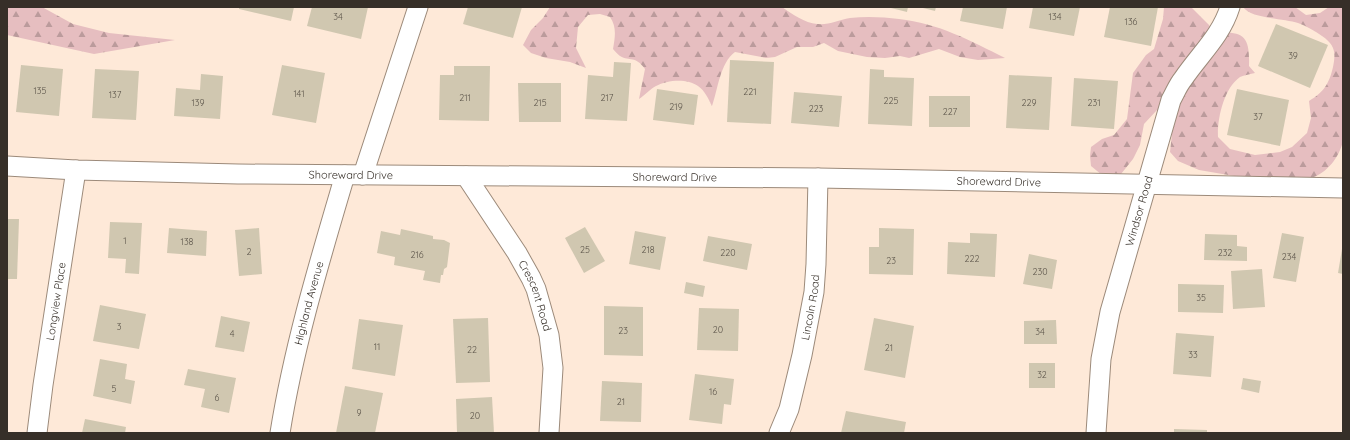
<svg xmlns="http://www.w3.org/2000/svg" width="1350" height="440" font-family="Quicksand,sans-serif">
  <defs>
    <pattern id="forest-firs" width="22" height="20" patternUnits="userSpaceOnUse"><rect width="22" height="20" fill="#e6bec0"/><path d="M5 1l3.5 6h-7zM16 11l3.5 6h-7z" fill="#bb9b9c"/></pattern>
  </defs>
  <rect width="100%" height="100%" fill="#fee9d8"/>
  <!-- forest -->
  <g fill="url(#forest-firs)">
    <path d="M7 7H42L73 24 109 33 175 40 94 54 7 35Z"/>
    <path d="M550 7H782C792 14 805 23 817 24 830 25 838 20 850 18 866 16 884 17 899 19 938 23 971 41 1005 58L978 60 960 57 939 49 909 58 900 56 885 58 867 57 838 51 824 43 813 47H797L775 57 766 58 735 52C720 63 718 89 712 106 708 98 705 91 698 86 687 78 667 80 656 86 650 89 645 95 639 99L645 69C635 55 630 62 620 56 617 54 615 51 613 49 615 37 617 27 610 17L600 14 588 15 578 27 576 48 586 68 570 62 546 58 531 53 523 45 531 30 543 18Z"/>
    <path d="M1164 7H1191L1209 25 1214 33C1244 31 1250 36 1249 66L1255 73C1251 74 1244 75 1240 77 1224 88 1217 119 1218 137L1230 149 1255 155 1280 152 1292 147 1307 133 1311 118 1309 101C1324 92 1329 84 1333 67 1336 52 1335 45 1322 36 1315 31 1306 26 1298 23 1284 18 1251 19 1243 7H1295L1306 15 1320 13 1329 7H1343V141C1339 158 1327 173 1311 178L1240 177 1199 170 1178 161 1170 152 1172 134 1157 110 1144 124 1140 145 1133 159 1121 174 1112 177 1102 175 1091 166 1090 156 1091 147 1102 139 1114 135 1127 119 1133 73 1146 55 1154 49 1163 19Z"/>
  </g>
  <!-- building -->
  <g fill="#d0c7b0">
    <path d="M239 7H294L291 21 239 9Z"/>
    <path d="M312 7H368L361 39 307 26Z"/>
    <path d="M468 7H522L513 38 463 24Z"/>
    <path d="M892 7H908L907 12 891 8Z"/>
    <path d="M919 7H936L935 11Z"/>
    <path d="M963 7H1007L1003 29 960 21Z"/>
    <path d="M1033 7H1080L1074 36 1029 28Z"/>
    <path d="M1110 7H1158L1151 46 1104 37Z"/>
    <path d="M1276 24 1328 45 1310 88 1258 66Z"/>
    <path d="M730 60 774 62 771 124 727 122Z"/>
    <path d="M614 62 631 63 627 121 585 119 588 75 613 77Z"/>
    <path d="M21 65 63 69 59 116 16 112Z"/>
    <path d="M282 65 325 73 316 123 272 115Z"/>
    <path d="M454 66H490L489 121 439 120 440 75H454Z"/>
    <path d="M95 69 139 71 136 120 92 118Z"/>
    <path d="M870 69 884 70V77L914 78 912 126 868 124Z"/>
    <path d="M201 74 223 76 220 119 174 116 176 88 200 90Z"/>
    <path d="M1009 75 1052 77 1049 130 1006 128Z"/>
    <path d="M1074 78 1118 81 1114 129 1071 126Z"/>
    <path d="M518 83H561V122H519Z"/>
    <path d="M657 89 698 95 694 125 653 120Z"/>
    <path d="M1237 89 1289 100 1280 146 1227 135Z"/>
    <path d="M794 92 842 96 839 127 791 123Z"/>
    <rect x="929" y="96" width="41" height="31"/>
    <path d="M7 219H19L17 279H7Z"/>
    <path d="M110 222 142 223 139 274 125 273 126 259 108 258Z"/>
    <path d="M585 227 605 261 584 273 565 238Z"/>
    <path d="M169 228 207 231 206 256 167 253Z"/>
    <path d="M259 228 262 274 239 276 235 230Z"/>
    <path d="M879 228 914 229 913 275 869 274V247H879Z"/>
    <path d="M401 229 433 236V239L444 240 450 243 447 267 444 269 443 275H441L440 283 423 280 425 271 394 265 395 257 377 253 381 231 400 235Z"/>
    <path d="M635 231 666 237 660 270 629 264Z"/>
    <path d="M970 233 997 234 995 277 947 274 948 242 970 243Z"/>
    <path d="M1282 233 1304 237 1296 282 1273 278Z"/>
    <path d="M1205 234 1237 235V246L1247 247V261L1204 260Z"/>
    <path d="M708 236 752 244 747 270 703 261Z"/>
    <path d="M1342 249H1343V274L1338 273Z"/>
    <path d="M1029 254 1057 260 1052 289 1023 284Z"/>
    <path d="M1262 269 1265 307 1233 309 1231 271Z"/>
    <path d="M686 282 705 286 703 297 684 293Z"/>
    <path d="M1178 284 1224 285 1223 313 1178 312Z"/>
    <path d="M100 305 146 314 139 349 93 341Z"/>
    <path d="M604 306 643 307V356L604 355Z"/>
    <path d="M699 308 739 309 738 351 697 350Z"/>
    <path d="M221 316 250 322 244 352 215 347Z"/>
    <path d="M488 318 490 382 456 383 453 319Z"/>
    <path d="M874 318 914 326 905 378 864 370Z"/>
    <path d="M359 319 403 325 395 376 352 369Z"/>
    <path d="M1056 320 1057 344H1024V321Z"/>
    <path d="M1176 333 1214 336 1211 377 1173 374Z"/>
    <path d="M100 359 127 364 125 379 135 381 131 404 93 396Z"/>
    <rect x="1029" y="363" width="26" height="25"/>
    <path d="M188 369 236 378 229 413 201 407 205 389 184 385Z"/>
    <path d="M695 374 734 379 731 405 724 404 722 424 689 420Z"/>
    <path d="M1243 378 1261 381 1259 393 1241 389Z"/>
    <path d="M602 381 642 383 641 422 600 421Z"/>
    <path d="M345 386 383 393 375 433H336Z"/>
    <path d="M492 397 494 433H457L456 399Z"/>
    <path d="M846 411 906 422 904 433H841Z"/>
    <path d="M85 419 126 427 125 433H82Z"/>
    <path d="M1174 429 1207 430V433H1174Z"/>
  </g>
  <g fill="none" stroke-linecap="round" stroke-linejoin="round">
    <!-- street casing -->
    <g stroke="#9c8a7a" stroke-width="21">
      <g id="street">
        <path id="s1" d="M7 166 76 170 238 174 818 178 1343 188"/>
        <path d="M363 175 418 7"/>
        <path id="s2" d="M466 176 517 253 531 278 536 289 549 335 553 368 549 433"/>
        <path id="s3" d="M37 433 43 385 76 170"/>
        <path id="s4" d="M280 433C294 345 320 260 345 175"/>
        <path id="s5" d="M779 433 789 409 802 355 814 292 816 264 818 178"/>
        <path id="s6" d="M1096 433 1101 359 1110 312 1171 100C1175 93 1178 85 1183 79 1200 54 1221 36 1230 7"/>
      </g>
    </g>
    <!-- street -->
    <use href="#street" stroke="#fff" stroke-width="19"/>
  </g>
  <g text-anchor="middle" stroke-width="3.5" stroke-linejoin="round" paint-order="stroke">
    <!-- number labels -->
    <g font-size="9" fill="#5c554a">
      <text x="338" y="20">34</text>
      <text x="1055" y="20">134</text>
      <text x="1131" y="25">136</text>
      <text x="1293" y="59">39</text>
      <text x="40" y="94">135</text>
      <text x="750" y="95">221</text>
      <text x="299" y="97">141</text>
      <text x="115" y="98">137</text>
      <text x="465" y="101">211</text>
      <text x="607" y="101">217</text>
      <text x="891" y="104">225</text>
      <text x="198" y="106">139</text>
      <text x="540" y="106">215</text>
      <text x="1029" y="106">229</text>
      <text x="1094" y="106">231</text>
      <text x="676" y="110">219</text>
      <text x="816" y="112">223</text>
      <text x="950" y="115">227</text>
      <text x="1258" y="120">37</text>
      <text x="125" y="244">1</text>
      <text x="187" y="245">138</text>
      <text x="585" y="253">25</text>
      <text x="648" y="253">218</text>
      <text x="249" y="255">2</text>
      <text x="728" y="256">220</text>
      <text x="1225" y="256">232</text>
      <text x="417" y="258">216</text>
      <text x="1289" y="260">234</text>
      <text x="972" y="262">222</text>
      <text x="891" y="264">23</text>
      <text x="1040" y="275">230</text>
      <text x="1201" y="301">35</text>
      <text x="119" y="330">3</text>
      <text x="718" y="333">20</text>
      <text x="623" y="334">23</text>
      <text x="1040" y="335">34</text>
      <text x="232" y="337">4</text>
      <text x="377" y="350">11</text>
      <text x="889" y="351">21</text>
      <text x="472" y="353">22</text>
      <text x="1193" y="358">33</text>
      <text x="1042" y="378">32</text>
      <text x="114" y="392">5</text>
      <text x="713" y="395">16</text>
      <text x="217" y="401">6</text>
      <text x="621" y="405">21</text>
      <text x="359" y="416">9</text>
      <text x="475" y="419">20</text>
    </g>
    <!-- street labels -->
    <g font-size="11" fill="#362f28" stroke="#fff">
      <text dy="4" stroke="none"><textPath href="#s1" startOffset="344">Shoreward Drive</textPath></text>
      <text dy="4" stroke="none"><textPath href="#s1" startOffset="668">Shoreward Drive</textPath></text>
      <text dy="4" stroke="none"><textPath href="#s1" startOffset="992">Shoreward Drive</textPath></text>
      <text dy="4" stroke="none"><textPath href="#s6" startOffset="227">Windsor Road</textPath></text>
      <text dy="4" stroke="none"><textPath href="#s2" startOffset="139">Crescent Road</textPath></text>
      <text dy="4" stroke="none"><textPath href="#s3" startOffset="133">Longview Place</textPath></text>
      <text dy="4" stroke="none"><textPath href="#s4" startOffset="133">Highland Avenue</textPath></text>
      <text dy="4" stroke="none"><textPath href="#s5" startOffset="130">Lincoln Road</textPath></text>
    </g>
  </g>
  <!-- border -->
  <rect width="1350" height="440" fill="none" stroke="#362f28" stroke-width="16"/>
</svg>
